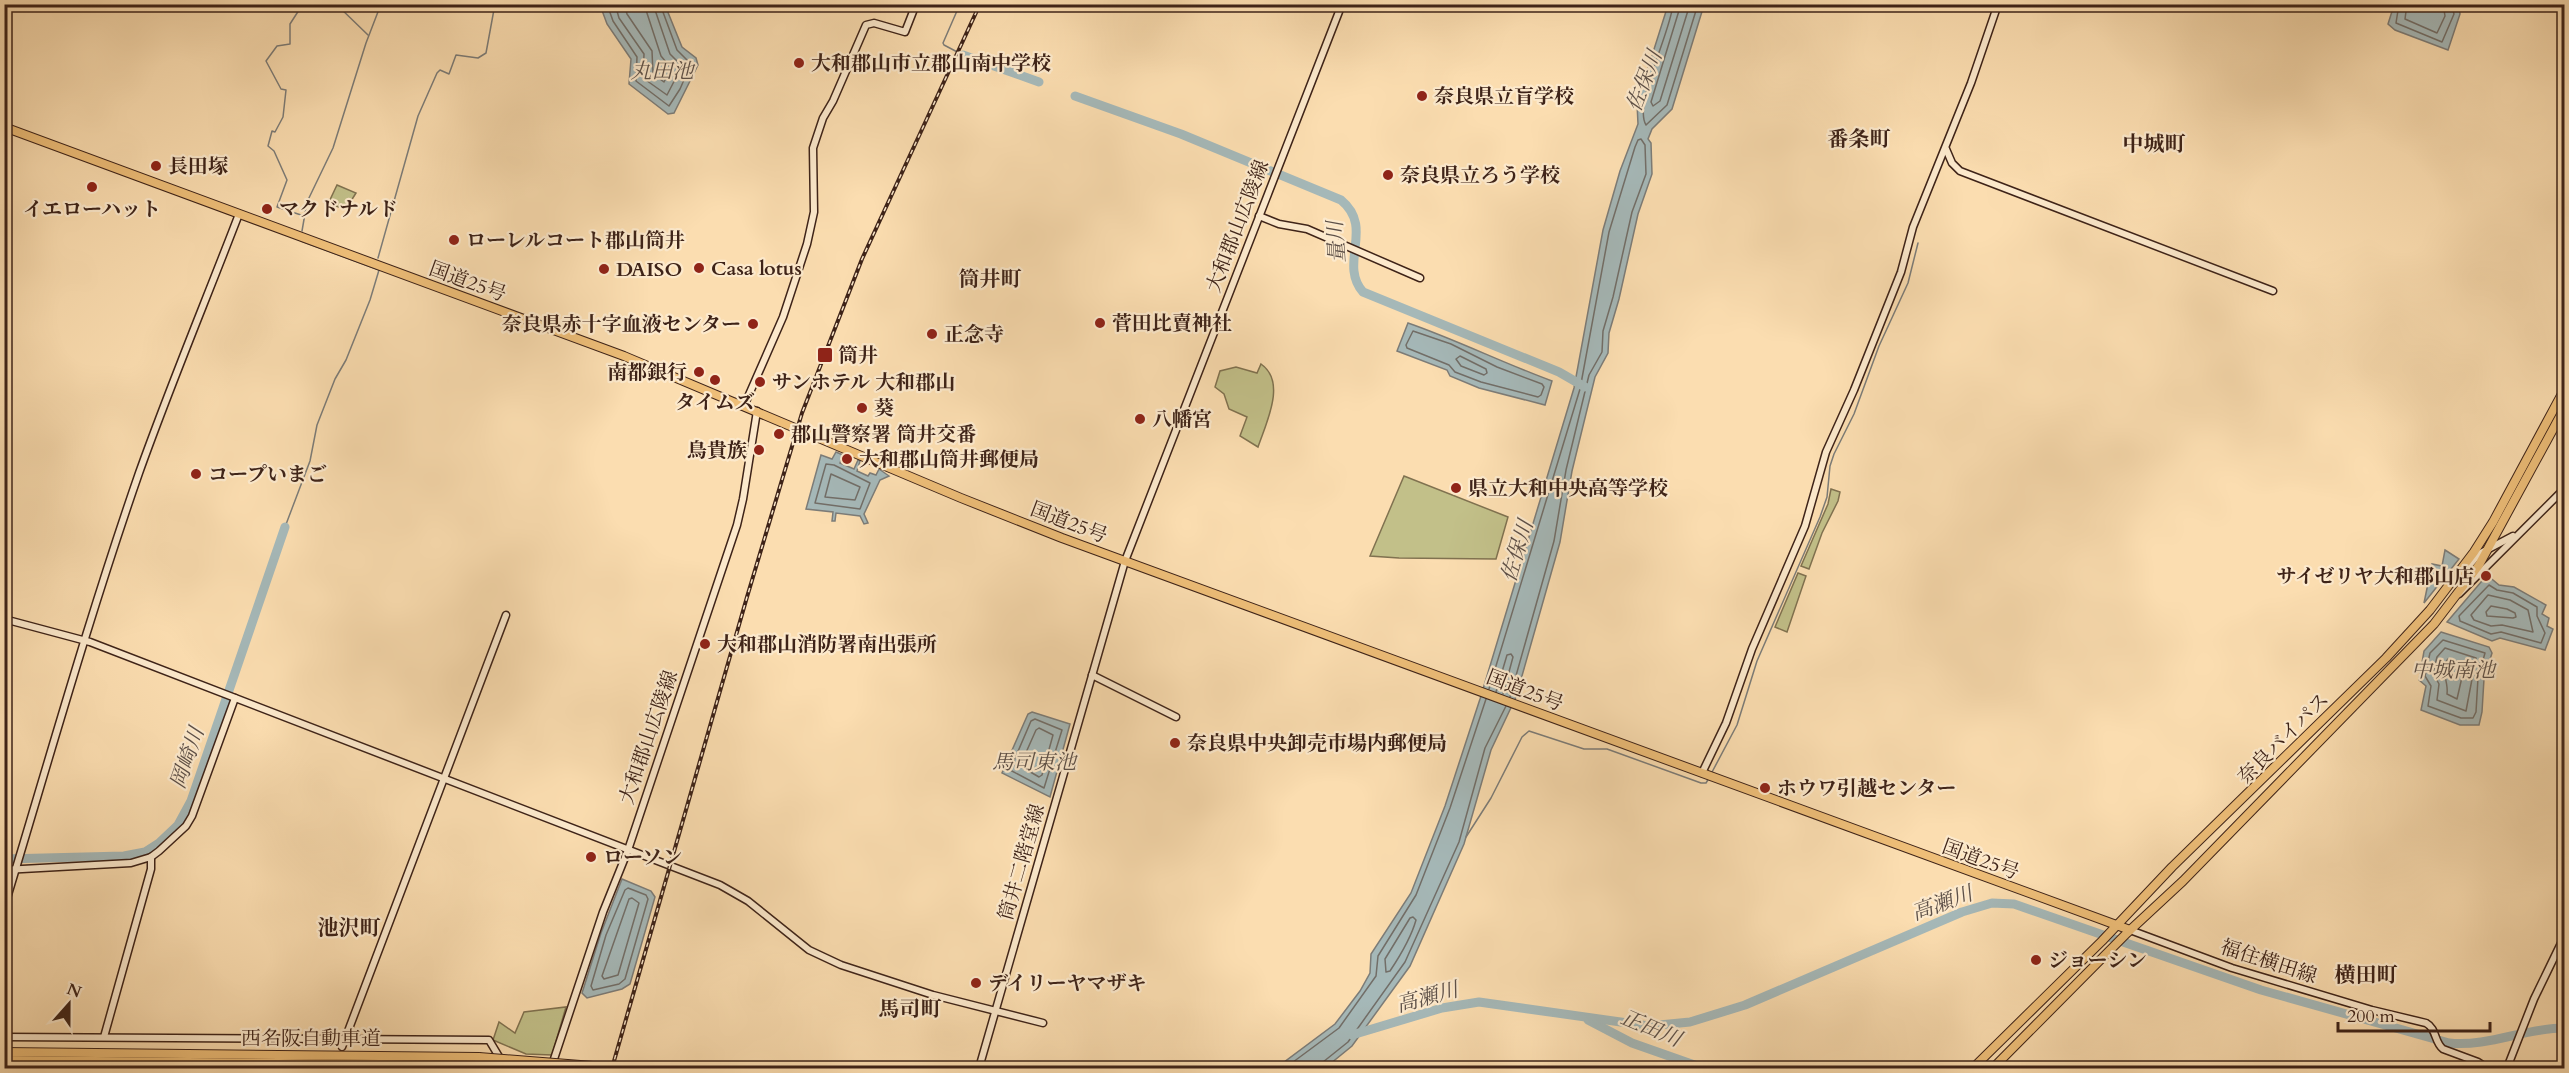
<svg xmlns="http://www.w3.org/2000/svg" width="2569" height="1073" font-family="Cardo,'Noto Serif JP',serif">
  <rect width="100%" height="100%" fill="#fbddb0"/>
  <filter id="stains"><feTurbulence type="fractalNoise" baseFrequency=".00333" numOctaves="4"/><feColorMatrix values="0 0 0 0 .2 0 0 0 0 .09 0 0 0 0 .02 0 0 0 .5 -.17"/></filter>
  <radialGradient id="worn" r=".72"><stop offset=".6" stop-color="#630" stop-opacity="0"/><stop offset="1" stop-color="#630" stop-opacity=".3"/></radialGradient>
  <!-- green -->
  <g fill="#c2c089" stroke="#807250" stroke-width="1.5">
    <path d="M337 185 356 193 346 209 328 204Z"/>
    <path d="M1261 364C1287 382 1266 423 1258 447L1240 436 1247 417 1229 409 1224 394 1215 387 1220 371 1236 367 1257 373Z"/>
    <path d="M1404 476 1508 517 1496 559 1399 558 1370 556Z"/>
    <path d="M1831 489 1840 492 1838 501 1822 533 1809 569 1801 566 1828 504Z"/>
    <path d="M1798 573 1806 576 1787 632 1775 627Z"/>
    <path d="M566 1007 552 1055 526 1054 493 1040 499 1022 515 1033 524 1012Z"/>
  </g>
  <!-- water -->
  <g fill="#a5b8b8" stroke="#7c7c78" stroke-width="1.5">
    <path d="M600 5H665L682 47 696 58 698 65 674 113 668 114 629 84 631 59 607 24Z"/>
    <path d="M1668 5H1704L1672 109 1652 129 1648 139 1651 143 1652 174 1638 214 1619 299 1609 333 1608 353 1595 377 1572 471 1560 542 1516 697 1491 750 1464 844 1410 966 1352 1046 1325 1068H1270L1284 1062 1335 1024 1360 991 1370 973 1371 954 1411 893 1445 806 1480 699 1574 388 1603 230 1620 171 1638 124 1637 103Z"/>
    <path d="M2394 5H2450L2459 8 2460 14 2448 50 2395 30 2388 24Z"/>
    <path d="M1408 323C1457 340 1503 363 1552 381L1545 405 1479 388 1450 376 1447 370 1397 351Z"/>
    <path d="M836 452 843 455 840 463 854 469 858 460 860 461 857 471 868 476 870 473 876 475 879 469 889 476 880 480 864 514 868 523 864 524 860 516 836 513 835 521H832L833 512 806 509 821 455 832 459Z"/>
    <path d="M2445 550 2459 559 2424 603 2432 564 2442 566Z"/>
    <path d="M2487 575 2499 585 2514 587 2546 605 2542 614 2549 618 2547 626 2553 629 2545 650 2500 638 2492 641 2447 622Z"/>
    <path d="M2441 632 2489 647 2492 653 2484 679 2482 712 2479 725H2460L2421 710 2426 686 2419 680 2424 651Z"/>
    <path d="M1032 712 1070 724 1050 797 1002 773 1028 714Z"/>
    <path d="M622 879 651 891 655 897 630 984 622 989 587 998 582 993 601 933Z"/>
  </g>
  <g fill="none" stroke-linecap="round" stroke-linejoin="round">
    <!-- shore -->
    <g stroke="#726e68" stroke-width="1.5">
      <path d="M607 4 613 21 637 57 636 81 669 106 680 89 691 64 677 50 660 4"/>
      <path d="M615 4 619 18 644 54 643 78 667 95 682 66 670 54 653 4"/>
      <path d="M624 4 627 14 652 51 653 74 664 82 671 68 661 56 644 4"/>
      <path d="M1673 4C1671 32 1633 104 1646 125L1667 105 1698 4"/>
      <path d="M1681 4 1651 102 1653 106 1660 101 1690 4"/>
      <path d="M2399 4 2396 23 2442 42 2454 14 2451 4"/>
      <path d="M2407 4 2405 19 2437 33 2445 16 2443 4"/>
      <path d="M1413 331 1451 344 1497 367 1542 384 1544 387 1541 395 1538 397 1481 382 1455 372 1449 365 1407 348 1406 345Z"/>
      <path d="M1460 356 1486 369 1487 373 1484 375 1461 366 1456 359Z"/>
      <path d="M826 464 834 465 870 483 860 509 815 503Z"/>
      <path d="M831 474 860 487 855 500 825 497Z"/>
      <path d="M2489 585 2497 590 2513 593 2537 607V616L2545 633 2541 643 2501 632 2491 634 2460 621 2459 616Z"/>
      <path d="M2488 595 2510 600 2528 610 2533 632 2502 625 2491 626 2474 620 2471 615Z"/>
      <path d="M2491 606 2507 609 2515 613 2516 617 2513 618 2487 616 2486 612Z"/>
      <path d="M2443 640 2485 653 2478 678 2476 712 2473 718H2461L2428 706 2431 686 2425 676 2430 653Z"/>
      <path d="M2445 648 2476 658 2466 711 2437 700 2439 684 2433 673 2437 657Z"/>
      <path d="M2448 659 2465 664 2457 699 2447 694C2449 681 2439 669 2448 659Z"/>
      <path d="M1489 689 1580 389 1609 232 1635 147 1638 140 1641 139 1645 145 1646 174 1632 212 1613 297 1603 331 1602 352 1589 375 1566 470 1554 541 1510 697"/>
      <path d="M1496 692 1507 655 1511 654 1513 657 1503 694"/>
      <path d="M1035 719 1062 730 1044 788 1010 770 1031 721Z"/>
      <path d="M1039 728 1053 735 1042 775 1039 777 1020 766 1036 730Z"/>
      <path d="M628 888 646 895 648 899 625 979 619 984 593 990 591 986 606 935 625 890Z"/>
      <path d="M632 898 639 903 618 975 604 979 602 976 629 899Z"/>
      <path d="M1410 918 1413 917 1416 920C1411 938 1400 956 1390 971L1386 972 1385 959Z"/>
      <path d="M1285 1068 1339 1028 1376 976 1378 956 1416 895 1450 808 1486 699"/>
      <path d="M1322 1068 1323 1062 1348 1042 1405 962 1459 842 1485 748 1506 706"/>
    </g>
    <!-- stream -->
    <g stroke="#7c7c78" stroke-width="1.5">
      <path d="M336 4 368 35"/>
      <path d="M960 4 943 43 944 45 963 55"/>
      <path d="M304 216 277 207 287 180 274 151 268 146 272 131 275 132 283 117 286 90 281 89 266 61 277 46 290 44V24L299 10 305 9 306 4"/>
      <path d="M302 231 307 202 333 148 366 43 381 4"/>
      <path d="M378 258 418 116 437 73 440 70 449 74 456 55 478 58 486 53 495 4"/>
      <path d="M285 527 310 461 317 425 335 379 346 360 370 300 379 270 301 241"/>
      <path d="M1711 774 1737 725 1757 661 1820 517 1827 497 1830 466 1834 454 1854 414 1879 346 1908 283 1918 243"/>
      <path d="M1466 837 1491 798 1522 737 1529 731 1584 749H1607L1701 783H1706L1709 778"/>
    </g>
    <!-- river -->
    <g stroke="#a5b8b8" stroke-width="9">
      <path d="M963 55 1039 82"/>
      <path d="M1075 96 1181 134 1341 200C1375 228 1338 263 1363 292L1559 372 1585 387"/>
      <path d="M4 859 124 856 145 852 159 843 178 825 191 801 285 527"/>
      <path d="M1588 1020 1632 1043 1703 1068"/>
      <path d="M1352 1035 1442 1008 1479 1002 1649 1026 1690 1022 1745 1005 1962 912 1992 903 2014 904 2261 990 2449 1043C2489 1047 2525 1028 2564 1028"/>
    </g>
    <!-- secondary casing -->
    <g stroke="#3e2318" stroke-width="9">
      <g id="secondary">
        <path d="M1946 149 1952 163 1960 171 2273 291"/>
        <path d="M1259 216 1279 224 1307 229 1420 278"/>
        <path d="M2559 402 2564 404"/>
        <path d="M744 406 783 317 807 244 814 212 813 148 823 118 833 101 866 25 874 23 905 32 916 4"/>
        <path d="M2466 569 2479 554 2513 536"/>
        <path d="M2459 594 2564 489"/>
        <path d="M4 619 90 642 720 885 748 901 809 950 841 965 933 995 1043 1023"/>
        <path d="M1092 675 1176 717"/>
        <path d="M1702 773 1726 723 1752 649 1805 526 1826 452 1854 390 1901 272 1913 227 1971 83 1998 4"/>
        <path d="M4 870 131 863 151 857 159 851 186 826 192 816 235 698"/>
        <path d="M4 908C48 763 89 617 139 473 170 386 206 300 239 214"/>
        <path d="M2130 930 2232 968 2372 1010 2426 1023C2437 1029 2434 1042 2443 1049L2478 1062 2487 1068"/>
        <path d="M4 1037 489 1040 501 1060"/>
        <path d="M104 1037 151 869V857"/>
        <path d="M342 1047 506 615"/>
        <path d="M551 1068 603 912 628 850 737 525 743 499 757 411"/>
        <path d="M979 1068 1125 561 1342 4"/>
        <path d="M2507 1068 2534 999 2564 937"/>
      </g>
    </g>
    <!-- highway casing -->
    <g stroke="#3e2318" stroke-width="10">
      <g id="highway">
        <path d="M4 127 624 356 961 498 1062 538 2130 930"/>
        <path d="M4 1052 479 1057"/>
        <path d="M4 1060 478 1065"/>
        <path d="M1973 1068 2102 941 2172 867 2386 658 2430 610 2474 552 2493 522 2564 390"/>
        <path d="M1993 1068 2127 933 2183 881 2434 624 2479 565 2564 409"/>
      </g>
    </g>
    <!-- secondary -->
    <use href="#secondary" stroke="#fce9cc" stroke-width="6"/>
    <!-- highway -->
    <use href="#highway" stroke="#eebe78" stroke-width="8"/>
    <!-- rail casing -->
    <g stroke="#3e2318" stroke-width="4">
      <path id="rail" d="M612 1068 747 597 802 413 862 259 980 4"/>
    </g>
    <!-- rail -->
    <use href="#rail" stroke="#fce9cc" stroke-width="1.5" stroke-dasharray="4.5" stroke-linecap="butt"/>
    <!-- highway-bridge casing -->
    <g stroke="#3e2318" stroke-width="10" stroke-linecap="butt">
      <g id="highway-bridge">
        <path d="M479 1057 618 1068"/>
        <path d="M478 1065 542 1068"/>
      </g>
    </g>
    <!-- highway-bridge -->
    <use href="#highway-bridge" stroke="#eebe78" stroke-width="8"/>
  </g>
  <!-- markers -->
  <g fill="#8f2418" stroke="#fce9cc" stroke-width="2">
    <circle cx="799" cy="63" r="6"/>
    <circle cx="1422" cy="96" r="6"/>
    <circle cx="156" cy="166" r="6"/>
    <circle cx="1388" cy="175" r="6"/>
    <circle cx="92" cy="187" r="6"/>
    <circle cx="267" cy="209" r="6"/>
    <circle cx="454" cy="240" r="6"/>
    <circle cx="699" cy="268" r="6"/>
    <circle cx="604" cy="269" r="6"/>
    <circle cx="1100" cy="323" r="6"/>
    <circle cx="753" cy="324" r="6"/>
    <circle cx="932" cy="334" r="6"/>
    <rect x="817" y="347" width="16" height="16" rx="3"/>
    <circle cx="699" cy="372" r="6"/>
    <circle cx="715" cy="380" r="6"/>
    <circle cx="760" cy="382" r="6"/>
    <circle cx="862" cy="408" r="6"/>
    <circle cx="1140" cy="419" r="6"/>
    <circle cx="779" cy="434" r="6"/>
    <circle cx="759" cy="450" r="6"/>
    <circle cx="847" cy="459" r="6"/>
    <circle cx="196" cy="474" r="6"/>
    <circle cx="1456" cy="488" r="6"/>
    <circle cx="2486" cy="576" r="6"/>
    <circle cx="705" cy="644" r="6"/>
    <circle cx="1175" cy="743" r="6"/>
    <circle cx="1765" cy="788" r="6"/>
    <circle cx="591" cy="857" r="6"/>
    <circle cx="2036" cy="960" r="6"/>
    <circle cx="976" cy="983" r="6"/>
  </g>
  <g text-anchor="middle" stroke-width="4.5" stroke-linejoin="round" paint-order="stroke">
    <!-- poi labels -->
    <g font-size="20" font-weight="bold" fill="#3e2318" stroke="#fce9cc" text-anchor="start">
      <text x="811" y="70">大和郡山市立郡山南中学校</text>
      <text x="1434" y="103">奈良県立盲学校</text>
      <text x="168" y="173">長田塚</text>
      <text x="1400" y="182">奈良県立ろう学校</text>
      <text x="92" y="216" text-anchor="middle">イエローハット</text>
      <text x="279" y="216">マクドナルド</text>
      <text x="466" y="247">ローレルコート郡山筒井</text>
      <text x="711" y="275">Casa lotus</text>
      <text x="616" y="276">DAISO</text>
      <text x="1112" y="330">菅田比賣神社</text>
      <text x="741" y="331" text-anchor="end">奈良県赤十字血液センター</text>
      <text x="944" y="341">正念寺</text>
      <text x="838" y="362">筒井</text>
      <text x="687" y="379" text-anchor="end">南都銀行</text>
      <text x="772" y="389">サンホテル 大和郡山</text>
      <text x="715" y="409" text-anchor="middle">タイムズ</text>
      <text x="874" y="415">葵</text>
      <text x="1152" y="426">八幡宮</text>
      <text x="791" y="441">郡山警察署 筒井交番</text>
      <text x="747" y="457" text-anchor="end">鳥貴族</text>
      <text x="859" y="466">大和郡山筒井郵便局</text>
      <text x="208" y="481">コープいまご</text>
      <text x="1468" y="495">県立大和中央高等学校</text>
      <text x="2474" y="583" text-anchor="end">サイゼリヤ大和郡山店</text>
      <text x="717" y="651">大和郡山消防署南出張所</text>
      <text x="1187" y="750">奈良県中央卸売市場内郵便局</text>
      <text x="1777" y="795">ホウワ引越センター</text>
      <text x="603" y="864">ローソン</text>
      <text x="2048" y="967">ジョーシン</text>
      <text x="988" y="990">デイリーヤマザキ</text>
    </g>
    <!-- street labels -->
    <g font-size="20" fill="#3e2318" stroke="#fce9cc">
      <text transform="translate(1237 226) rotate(-69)" y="7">大和郡山広陵線</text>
      <text transform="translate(468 281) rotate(20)" y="7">国道25号</text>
      <text transform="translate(1069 522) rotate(21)" y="7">国道25号</text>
      <text transform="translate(1525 690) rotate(21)" y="7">国道25号</text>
      <text transform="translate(648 737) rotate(-71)" y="7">大和郡山広陵線</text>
      <text transform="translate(2283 738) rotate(-45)" y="7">奈良バイパス</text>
      <text transform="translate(1981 859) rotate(20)" y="7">国道25号</text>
      <text transform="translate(1021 862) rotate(-74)" y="7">筒井二階堂線</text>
      <text transform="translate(2269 961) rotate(18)" y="7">福住横田線</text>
      <text x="311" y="1045">西名阪自動車道</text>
    </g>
    <!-- water labels -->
    <g font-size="21" font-style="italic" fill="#5d5048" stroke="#fce9cc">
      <text x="662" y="78">丸田池</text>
      <text transform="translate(1644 81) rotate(-69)" y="7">佐保川</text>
      <text transform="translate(1336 242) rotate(-94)" y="7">量川</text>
      <text transform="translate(1517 551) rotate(-73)" y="7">佐保川</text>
      <text x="2453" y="677">中城南池</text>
      <text transform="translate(187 758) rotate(-71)" y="7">岡崎川</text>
      <text x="1034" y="769">馬司東池</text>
      <text transform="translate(1942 903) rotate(-20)" y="7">高瀬川</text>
      <text transform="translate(1427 997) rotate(-15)" y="7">高瀬川</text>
      <text transform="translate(1651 1028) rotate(23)" y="7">正田川</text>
    </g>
    <!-- neighbourhood labels -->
    <g font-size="21" font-weight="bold" fill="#3e2318" stroke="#fce9cc">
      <text x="1859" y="146">番条町</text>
      <text x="2154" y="151">中城町</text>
      <text x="990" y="286">筒井町</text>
      <text x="349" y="935">池沢町</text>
      <text x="2366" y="982">横田町</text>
      <text x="910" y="1016">馬司町</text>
    </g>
  </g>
  <!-- margin -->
  <rect width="2569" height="1073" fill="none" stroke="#fbddb0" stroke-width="24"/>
  <rect x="6" y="6" width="2557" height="1061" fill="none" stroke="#3e2318" stroke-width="3"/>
  <rect x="12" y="12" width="2545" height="1049" fill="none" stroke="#3e2318" stroke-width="1.5"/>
  <!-- north arrow -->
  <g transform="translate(69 1004) rotate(21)" stroke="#fce9cc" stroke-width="4.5" paint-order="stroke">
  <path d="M0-4.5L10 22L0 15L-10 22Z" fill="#3e2318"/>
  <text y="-9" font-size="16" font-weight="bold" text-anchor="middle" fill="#3e2318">N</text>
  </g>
  <!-- scale -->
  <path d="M2338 1022v9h152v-9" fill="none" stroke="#3e2318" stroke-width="3"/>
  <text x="2347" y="1022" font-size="18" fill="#3e2318" stroke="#fce9cc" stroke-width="4.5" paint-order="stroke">200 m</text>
  <rect width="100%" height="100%" filter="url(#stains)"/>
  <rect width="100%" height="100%" fill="url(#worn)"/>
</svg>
